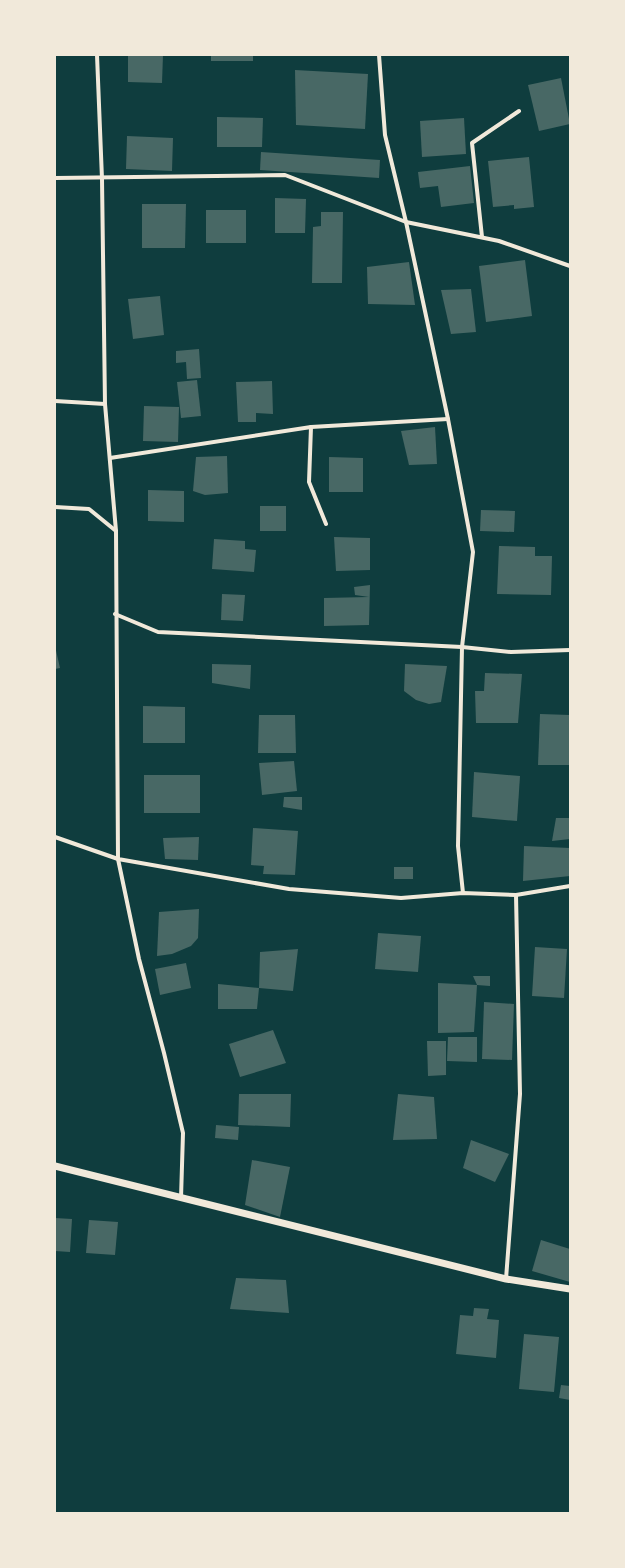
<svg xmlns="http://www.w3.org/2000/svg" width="625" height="1568" font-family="'Golos Text',sans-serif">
  <rect width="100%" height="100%" fill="#0f3d3e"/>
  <!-- building -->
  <g fill="#486865">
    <path d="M128 55H163L162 83 128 82Z"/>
    <rect x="211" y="55" width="42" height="6"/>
    <path d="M295 70 368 74 365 129 296 125Z"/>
    <path d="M561 78 570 124 539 131 528 85Z"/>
    <path d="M217 117 263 118 262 147H217Z"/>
    <path d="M464 118 466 154 422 157 420 121Z"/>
    <path d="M127 136 173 138 172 171 126 169Z"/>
    <path d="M261 152 380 160 379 178 260 170Z"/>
    <path d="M529 157 534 207 514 209V205L493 207 488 161Z"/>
    <path d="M470 166 474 203 441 207 438 186 420 188 418 172Z"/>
    <path d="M275 198 306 199 305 233H275Z"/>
    <path d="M142 204H186L185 248H142Z"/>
    <rect x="206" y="210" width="40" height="33"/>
    <path d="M321 212H343L342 283H312L313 227 321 226Z"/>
    <path d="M525 260 532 316 486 322 479 266Z"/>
    <path d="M409 262 415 305 368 304 367 267Z"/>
    <path d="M471 289 476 332 451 334 441 290Z"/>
    <path d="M160 296 164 335 133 339 128 299Z"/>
    <path d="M199 349 201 378 187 379 186 362 176 363V351Z"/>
    <path d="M197 380 201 416 181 418 177 382Z"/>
    <path d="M272 381 273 414 256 413V422H238L236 382Z"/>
    <path d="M144 406 179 407 178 442 143 441Z"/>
    <path d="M435 427 437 464 409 465 401 431Z"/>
    <path d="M227 456 228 493 205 495 193 491 196 457Z"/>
    <path d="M329 457 363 458V492H329Z"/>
    <path d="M148 490 184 491V522L148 521Z"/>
    <rect x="260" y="506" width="26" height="25"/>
    <path d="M481 510 515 511 514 532 480 531Z"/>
    <path d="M334 537 370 538V570L336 571Z"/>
    <path d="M214 539 245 541V549L256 550 254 572 212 569Z"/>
    <path d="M499 546 535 547V556H552L551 595 497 594Z"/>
    <path d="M370 585 369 625 324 626V598L369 597 355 595 354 587Z"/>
    <path d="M222 594 245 595 243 621 221 620Z"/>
    <path d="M55 646 60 668 55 669Z"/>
    <path d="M212 664 251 665 250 689 212 683Z"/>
    <path d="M405 664 447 666 441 702 429 704 416 700 404 691Z"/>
    <path d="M485 673 522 674 518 723H476L475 691H484Z"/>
    <path d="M143 706 185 707V743H143Z"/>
    <path d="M540 714 570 715V765H538Z"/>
    <path d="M259 715H295L296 753H258Z"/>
    <path d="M294 761 297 791 262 795 259 763Z"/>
    <path d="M474 772 520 776 517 821 472 817Z"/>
    <rect x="144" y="775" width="56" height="38"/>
    <path d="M284 797H302V810L283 807Z"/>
    <path d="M556 818H570V839L552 841Z"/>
    <path d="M253 828 298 831 295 875 263 874 264 866 251 865Z"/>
    <path d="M199 837 198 860 165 859 163 838Z"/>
    <path d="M524 846 570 848V876L523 881Z"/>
    <rect x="394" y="867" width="19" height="12"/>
    <path d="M199 909 198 938 191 946 172 954 157 956 159 912Z"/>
    <path d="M378 933 421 936 418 972 375 969Z"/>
    <path d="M535 947 567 949 564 998 532 996Z"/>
    <path d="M298 949 293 991 259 988 257 1009H218V984L259 988 260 952Z"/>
    <path d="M186 963 191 988 160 995 155 969Z"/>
    <path d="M473 976H490V986L477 985Z"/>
    <path d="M438 983 477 985 474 1032 438 1033Z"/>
    <path d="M484 1002 514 1004 512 1060 482 1059Z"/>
    <path d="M273 1030 286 1063 240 1077 229 1044Z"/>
    <path d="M448 1037H477V1062L447 1061Z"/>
    <path d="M427 1041H446V1075L428 1076Z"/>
    <path d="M239 1094H291L290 1127 238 1125Z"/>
    <path d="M398 1094 434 1097 437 1139 393 1140Z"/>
    <path d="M216 1125 239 1127 238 1140 215 1138Z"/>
    <path d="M471 1140 509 1154 495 1182 463 1168Z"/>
    <path d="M252 1160 290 1167 280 1217 245 1205Z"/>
    <path d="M55 1218 72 1219 70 1252 55 1251Z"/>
    <path d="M89 1220 118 1222 115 1255 86 1253Z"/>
    <path d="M541 1240 570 1249V1282L532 1271Z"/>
    <path d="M236 1278 286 1280 289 1313 230 1309Z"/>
    <path d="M474 1308 489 1309 487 1319 499 1320 496 1358 456 1354 460 1315 473 1316Z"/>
    <path d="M524 1334 559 1337 554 1392 519 1389Z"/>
    <path d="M561 1385 570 1386V1400L559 1398Z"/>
  </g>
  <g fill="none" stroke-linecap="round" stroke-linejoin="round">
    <!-- minor -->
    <g stroke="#f1e9da" stroke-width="4">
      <path d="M97 55 102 179 105 404 116 531 118 859 289 889 401 898 463 893 516 895 570 886"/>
      <path d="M379 55 385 135 406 222 448 419 473 552 462 647 458 846 463 893"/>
      <path d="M55 178 285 175 406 222 499 241 570 266"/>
      <path d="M482 237 472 143 519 111"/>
      <path d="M55 401 105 404"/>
      <path d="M311 427 309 482 326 524"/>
      <path d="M110 458 311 427 448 419"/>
      <path d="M55 507 89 509 116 531"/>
      <path d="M115 614 158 632 462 647 511 652 570 650"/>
      <path d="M55 837 118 859 139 959 164 1053 183 1133 181 1198"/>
      <path d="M506 1279 520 1094 516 895"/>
    </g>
    <!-- tertiary -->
    <path stroke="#f1e9da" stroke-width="7" d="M55 1166 506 1279 570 1289"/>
  </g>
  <!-- border -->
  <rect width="625" height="1568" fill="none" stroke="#f1e9da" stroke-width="112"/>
</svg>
